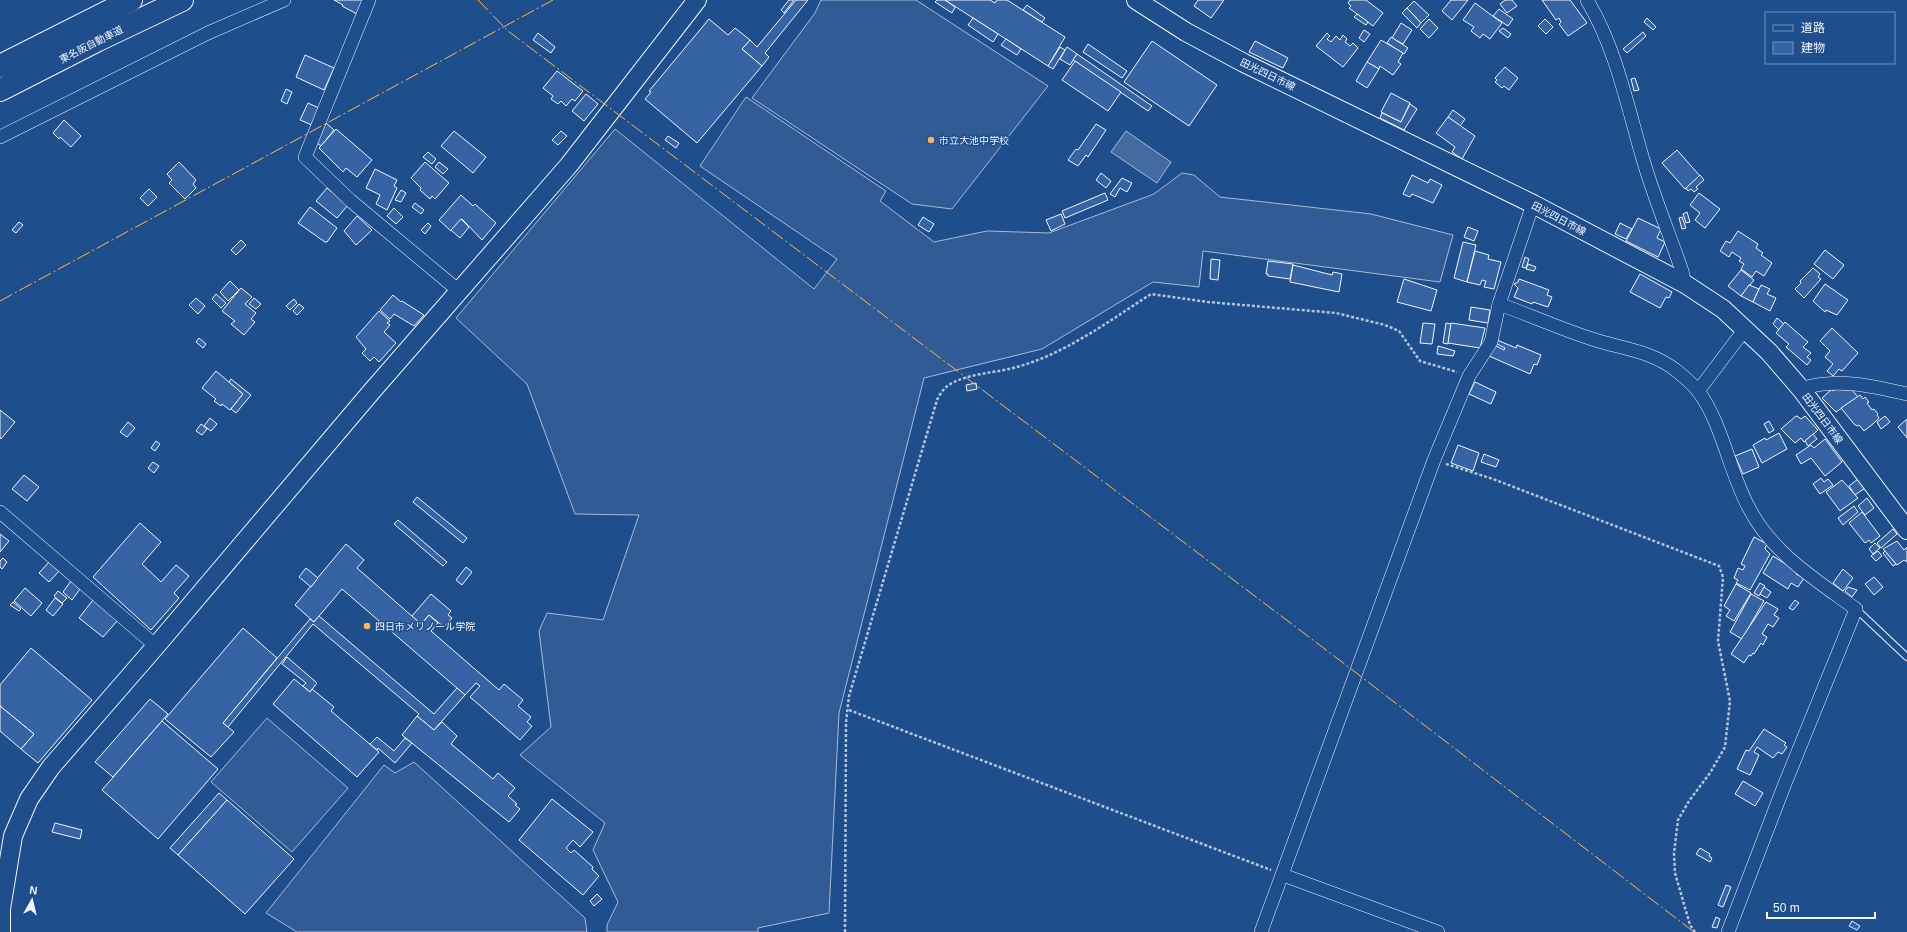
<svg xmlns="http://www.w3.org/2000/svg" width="1907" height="932" font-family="Arial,'Noto Sans JP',sans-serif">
  <rect width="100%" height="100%" fill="#1f4e8c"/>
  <!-- built -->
  <g fill="#305b95" stroke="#a8bbd7">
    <path d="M821 0H916L1048 86 952 209 912 204 752 98 815 13Z"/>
    <path d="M746 97 886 191 880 201 934 242 987 231 1049 233 1154 194 1182 173 1194 175 1220 197 1371 214 1453 235 1440 282 1203 251 1199 287 1153 282 1042 349 924 378 839 713 829 913 758 928V932H607V925L618 902 593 850 605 823 520 755 551 727 539 631 547 613 603 620 639 515 575 514 527 384 456 318 615 129 814 289 837 259 700 166Z"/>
    <path d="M267 718 348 788 292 852 211 782Z"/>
    <path d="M414 762 585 918 587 932H297L266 913 384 765 395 773Z"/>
  </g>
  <!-- water -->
  <path fill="#446ba0" stroke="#a8bbd7" d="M1126 131 1171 162 1157 183 1111 152Z"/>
  <!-- building -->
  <g fill="#3563a3" stroke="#f2f6ff">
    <path d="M334 0H363L357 14 342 6 343 5Z"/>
    <path d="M789 0H794L784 13 781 10Z"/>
    <path d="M796 0H808L765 53 769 57 762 66 742 49 750 40 757 47Z"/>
    <path d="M937 0H945L955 7 952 13 935 2Z"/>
    <path d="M945 0H990L995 3 997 0H1007L1065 37 1048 66Z"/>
    <path d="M1198 0H1224L1211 18 1194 6Z"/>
    <path d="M1350 0H1366L1383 13 1373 26 1349 8 1351 6 1348 3Z"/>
    <path d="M1451 0H1468L1452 20 1442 11Z"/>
    <path d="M1505 0H1512L1517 6 1507 13 1500 4Z"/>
    <path d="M1542 0H1570L1587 23 1568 36 1559 24 1561 22 1559 18 1556 20Z"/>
    <path d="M1414 1 1429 15 1421 23 1407 8Z"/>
    <path d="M1475 3 1502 23 1490 39 1483 34 1480 38 1471 31 1474 27 1463 20Z"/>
    <path d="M1027 5 1045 18 1042 22 1023 10Z"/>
    <path d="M1407 8 1421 23 1417 28 1402 13Z"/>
    <path d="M1499 9 1513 19 1508 26 1493 16Z"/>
    <path d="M1357 14 1368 22 1366 25 1354 17Z"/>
    <path d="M973 18 998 34 993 42 968 25Z"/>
    <path d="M1647 18 1656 27 1653 30 1644 22Z"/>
    <path d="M709 19 728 35 735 28 750 40 742 49 762 66 697 143 645 99 651 92 649 91Z"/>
    <path d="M1429 19 1438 28 1429 38 1420 29Z"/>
    <path d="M1545 19 1553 27 1546 34 1538 26Z"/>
    <path d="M1401 23 1412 30 1403 44 1392 38Z"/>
    <path d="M1503 28 1511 34 1508 38 1499 31Z"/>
    <path d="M1364 30 1370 34 1364 42 1359 38Z"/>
    <path d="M1643 32 1646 36 1627 53 1623 49Z"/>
    <path d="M538 33 555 47 551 53 533 40Z"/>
    <path d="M1327 33 1330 36 1327 39 1331 42 1336 36 1340 40 1343 35 1347 39 1345 42 1350 46 1353 43 1358 48 1343 67 1316 46Z"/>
    <path d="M1391 37 1408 48 1404 54 1387 43Z"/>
    <path d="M1006 39 1021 49 1017 55 1001 45Z"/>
    <path d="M1381 40 1403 53 1398 62 1401 64 1393 75 1380 66 1379 69 1367 62Z"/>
    <path d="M1152 41 1217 85 1189 126 1124 82Z"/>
    <path d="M1255 41 1288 58 1283 68 1249 52Z"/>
    <path d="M1088 44 1127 71 1122 78 1083 52Z"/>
    <path d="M1060 47 1065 50 1053 69 1048 66Z"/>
    <path d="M1067 47 1077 54 1070 65 1060 59Z"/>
    <path d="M1077 54 1152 106 1148 111 1073 60Z"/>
    <path d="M305 55 334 68 324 90 296 77Z"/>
    <path d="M1075 61 1121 92 1108 111 1062 80Z"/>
    <path d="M1367 62 1379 69 1367 88 1356 81Z"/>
    <path d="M1505 67 1518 78 1509 90 1504 86 1502 88 1495 82 1497 80 1495 78Z"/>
    <path d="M557 71 583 91 575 101 572 99 566 106 561 101 558 104 551 99 553 96 543 88Z"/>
    <path d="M1635 78 1639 90 1634 91 1631 79Z"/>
    <path d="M286 89 292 92 287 104 281 101Z"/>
    <path d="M1391 93 1410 103 1401 122 1381 112Z"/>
    <path d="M586 94 598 104 584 121 572 111Z"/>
    <path d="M308 103 319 108 312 125 300 120Z"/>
    <path d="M1410 104 1417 109 1404 130 1380 118 1382 113 1401 122Z"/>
    <path d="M1453 110 1465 119 1460 126 1448 117Z"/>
    <path d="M1448 117 1475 136 1462 159 1452 152 1455 147 1436 133Z"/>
    <path d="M64 120 81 136 71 147 60 137 59 139 53 133Z"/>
    <path d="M326 123 334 130 321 146 317 143Z"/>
    <path d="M1096 124 1106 130 1088 157 1086 155 1078 166 1068 160 1076 149 1078 150Z"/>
    <path d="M336 129 372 160 357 177 346 168 343 172 319 148Z"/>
    <path d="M454 131 486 157 473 173 441 146Z"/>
    <path d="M561 131 567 136 558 145 552 140Z"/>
    <path d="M668 136 679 143 676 148 665 140Z"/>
    <path d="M1677 150 1700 176 1685 189 1662 163Z"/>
    <path d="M428 152 436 159 432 164 423 157Z"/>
    <path d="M179 162 196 180 193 184 196 188 185 199 169 183 172 180 167 174Z"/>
    <path d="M425 162 449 183 435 199 432 196 430 199 420 190 421 188 411 178Z"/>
    <path d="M439 162 448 169 443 174 435 167Z"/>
    <path d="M375 169 397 180 394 186 397 188 387 210 376 204 380 195 366 188Z"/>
    <path d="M1101 173 1111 181 1106 188 1096 180Z"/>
    <path d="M1412 175 1428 183 1430 179 1442 185 1433 203 1412 194 1410 197 1403 194Z"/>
    <path d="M1700 175 1704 180 1696 187 1698 189 1694 192 1691 189 1688 191 1686 188Z"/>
    <path d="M1122 178 1132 183 1127 192 1120 188 1115 197 1110 194Z"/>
    <path d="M327 188 348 205 337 218 316 201Z"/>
    <path d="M149 189 157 197 148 206 140 198Z"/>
    <path d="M401 190 406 193 401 202 395 200Z"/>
    <path d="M1105 193 1108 200 1065 218 1062 211Z"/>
    <path d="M1699 193 1720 209 1705 228 1695 220 1700 213 1690 205Z"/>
    <path d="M461 195 473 206 475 204 496 223 482 240 462 219 451 231 439 220Z"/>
    <path d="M415 203 424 210 421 214 412 207Z"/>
    <path d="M310 207 337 228 327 242H325L298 223Z"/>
    <path d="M394 208 403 217 396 224 387 216Z"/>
    <path d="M1687 212 1690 222 1686 223 1683 214Z"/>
    <path d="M1061 214 1065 224 1051 231 1046 220Z"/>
    <path d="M357 216 372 230 356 245 344 231Z"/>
    <path d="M923 217 934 224 929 232 918 225Z"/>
    <path d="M1682 217 1686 228 1682 229 1679 218Z"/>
    <path d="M1638 218 1661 229 1657 238 1665 242 1658 257 1626 241Z"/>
    <path d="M461 219 469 227 460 238 451 230Z"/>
    <path d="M19 222 23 225 16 233 12 230Z"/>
    <path d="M428 223 431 226 425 234 421 230Z"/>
    <path d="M1620 223 1632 229 1626 239 1615 234Z"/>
    <path d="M1468 227 1478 231 1474 241 1464 237Z"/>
    <path d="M1738 231 1758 244 1756 248 1763 253 1761 255 1772 263 1764 276 1756 271 1752 277 1741 269 1744 264 1739 261 1741 258 1732 252 1729 257 1720 251 1726 241 1730 243Z"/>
    <path d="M241 240 246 245 236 255 231 250Z"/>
    <path d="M1463 242 1476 245 1467 282 1454 278Z"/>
    <path d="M1825 250 1844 265 1833 279 1814 264Z"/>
    <path d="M1475 251 1489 255 1488 259 1501 262 1494 289 1484 287 1486 281 1482 280 1480 285 1467 282Z"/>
    <path d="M1525 257 1529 259 1526 268 1522 267Z"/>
    <path d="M1211 259 1220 260 1218 280 1210 279Z"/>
    <path d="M1268 261 1293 264 1290 279 1268 276V274H1266Z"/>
    <path d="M1528 264 1536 267 1534 271 1526 269Z"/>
    <path d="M1293 265 1332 275 1333 272 1342 274 1339 292 1290 282Z"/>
    <path d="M1813 268 1820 274 1818 277 1821 279 1804 298 1795 289 1801 283 1800 281Z"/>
    <path d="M1741 270 1754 280 1741 296 1728 286Z"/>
    <path d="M1640 274 1672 292 1669 298 1666 297 1660 308 1630 292Z"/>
    <path d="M1404 279 1437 290 1431 311 1397 302Z"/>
    <path d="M1519 279 1549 290 1547 295 1552 297 1548 307 1533 302 1532 304 1514 297 1518 288 1514 284 1518 282Z"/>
    <path d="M230 281 239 290 228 301 220 292Z"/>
    <path d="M1825 284 1848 300 1837 315 1826 310 1825 312 1813 301Z"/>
    <path d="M1749 285 1759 289 1753 302 1741 296Z"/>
    <path d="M1761 285 1770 289 1767 294 1776 298 1770 311 1753 302Z"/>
    <path d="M241 288 252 297 245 304 256 313 251 319 255 322 244 335 231 324 235 321 222 311Z"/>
    <path d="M216 294 226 303 221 308 212 299Z"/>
    <path d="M393 295 401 302 402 301 424 315 414 326 394 314 390 319 380 310Z"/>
    <path d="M196 298 205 306 198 314 189 305Z"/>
    <path d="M254 298 261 304 256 309 249 304Z"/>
    <path d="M294 299 297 303 290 310 286 306Z"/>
    <path d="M299 304 304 308 297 315 293 311Z"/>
    <path d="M1471 307 1490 310 1488 323 1469 320Z"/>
    <path d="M379 311 390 321 387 323 390 325 384 332 396 343 379 362 374 357 370 361 362 353 366 349 356 337Z"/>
    <path d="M1777 318 1784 324 1779 330 1773 324Z"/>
    <path d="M1785 322 1808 342 1803 347 1811 353 1807 357 1811 360 1807 365 1786 347 1789 344 1776 333Z"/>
    <path d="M1423 323 1435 324 1432 344 1420 343Z"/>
    <path d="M1446 323 1451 324 1448 344 1443 343Z"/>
    <path d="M1451 323 1485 328 1480 348 1448 343Z"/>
    <path d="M1832 328 1858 353 1842 371 1839 369 1833 376 1827 371 1833 364 1825 357 1830 351 1820 341Z"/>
    <path d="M199 338 206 344 203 348 196 342Z"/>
    <path d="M1497 340 1516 348 1517 345 1541 355 1537 365 1534 364 1530 374 1489 356 1494 345 1504 350 1505 348 1495 343Z"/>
    <path d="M1438 346 1455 351 1453 356 1437 354Z"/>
    <path d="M216 371 243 394 230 410 222 404 221 406 214 401 216 399 202 388Z"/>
    <path d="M231 379 251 395 236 413 231 409 243 394 229 382Z"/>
    <path d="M1475 382 1496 392 1491 404 1469 394Z"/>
    <path d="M976 383 977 389 967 391 966 385Z"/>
    <path d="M1832 389 1833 391 1834 389 1852 390 1858 397 1836 412 1822 398Z"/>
    <path d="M1860 395 1863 399 1865 397 1869 402 1867 403 1872 410 1874 409 1878 414 1877 415 1879 418 1874 423 1864 431 1859 425 1857 426 1854 424 1841 408Z"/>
    <path d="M0 410 15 422 1 439 0 438Z"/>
    <path d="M1796 416H1797L1801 419 1805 416 1818 430 1804 442 1801 438 1795 443 1781 429Z"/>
    <path d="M1885 416 1890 422 1881 429 1877 422Z"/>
    <path d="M210 418 217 424 211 431 204 426Z"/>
    <path d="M1907 419V438L1898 427Z"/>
    <path d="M1769 421 1774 430 1769 433 1764 424Z"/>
    <path d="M128 422 135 428 127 437 120 432Z"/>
    <path d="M201 424 207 429 202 435 196 431Z"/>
    <path d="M1779 433 1787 449 1762 463 1753 445 1765 438 1766 440Z"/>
    <path d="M1813 434 1817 439 1808 446 1805 441Z"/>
    <path d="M1825 439 1842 462 1825 476 1811 458 1801 464 1796 455 1811 445 1814 448Z"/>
    <path d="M156 441 160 444 155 451 151 448Z"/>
    <path d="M1458 445 1479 453 1473 471 1451 463Z"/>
    <path d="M1752 449 1759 467 1743 474 1735 456Z"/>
    <path d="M1484 454 1499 460 1496 467 1481 462Z"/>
    <path d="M153 462 159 466 154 473 148 468Z"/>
    <path d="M24 475 39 487 27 501 12 489Z"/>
    <path d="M1821 478 1824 482 1828 479 1833 485 1820 494 1813 484Z"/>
    <path d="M1858 479 1865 488 1855 495 1849 486Z"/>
    <path d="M1842 480 1858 498 1840 511 1826 492Z"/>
    <path d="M417 497 467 538 463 543 413 502Z"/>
    <path d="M1867 498 1874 508 1865 515 1858 506Z"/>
    <path d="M1854 506 1858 512 1843 525 1838 518Z"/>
    <path d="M1862 512 1880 536 1871 543 1869 540 1865 543 1849 523Z"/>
    <path d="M398 520 447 562 443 566 394 524Z"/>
    <path d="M140 523 161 542 142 564 161 582 176 565 189 576 174 593 179 598 151 630 93 577Z"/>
    <path d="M1893 529 1897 534 1881 548 1877 543Z"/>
    <path d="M0 534 9 541 0 552Z"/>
    <path d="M1754 537 1767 544 1765 549 1770 554 1750 590 1736 583 1738 580 1734 578 1738 568 1743 570 1745 566 1741 564Z"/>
    <path d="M1897 541 1904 550 1907 547V562L1904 560 1897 565 1883 549Z"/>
    <path d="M1875 543 1880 548 1873 554 1869 549Z"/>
    <path d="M346 544 364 560 357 568 421 624 429 615 438 623 431 631 499 690 504 684 523 700 518 706 531 717 527 722 532 726 520 740 470 697 480 686 476 683 465 695 342 589 314 622 295 605Z"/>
    <path d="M1878 551 1882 556 1876 561 1871 556Z"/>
    <path d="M1885 551 1896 564 1893 566 1883 553Z"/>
    <path d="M1773 556 1798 572 1796 574 1804 578 1798 587 1791 583 1788 589 1763 573Z"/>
    <path d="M3 558 7 562 2 569 0 567V561Z"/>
    <path d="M49 562 59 571 49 582 39 573Z"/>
    <path d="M466 567 472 572 462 585 456 580Z"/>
    <path d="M306 568 318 578 311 587 299 577Z"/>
    <path d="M1843 569 1853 578 1843 591 1833 583Z"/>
    <path d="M1874 577 1883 587 1874 595 1865 584Z"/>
    <path d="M71 581 80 589 72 600 63 592Z"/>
    <path d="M1760 583 1765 586 1759 596 1754 593Z"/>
    <path d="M1736 584 1751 593 1734 621 1726 616 1730 610 1724 606Z"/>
    <path d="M1764 587 1771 592 1767 598 1760 594Z"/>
    <path d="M1848 587 1857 590 1852 597 1845 591Z"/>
    <path d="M25 588 42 603 31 616 14 601Z"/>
    <path d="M58 591 67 598 62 603 54 596Z"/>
    <path d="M431 594 451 611 448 615 452 618 444 627 429 615 421 624 412 616Z"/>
    <path d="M1751 594 1764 601 1742 639 1730 632Z"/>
    <path d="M55 598 63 604 53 616 46 610Z"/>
    <path d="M93 600 118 620 103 637 79 618Z"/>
    <path d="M1795 600 1799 603 1793 610 1789 608Z"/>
    <path d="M13 602 21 609 19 611 10 605Z"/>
    <path d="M1766 602 1778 609 1774 615 1779 618 1773 627 1768 624 1762 634 1767 637 1763 645 1761 643 1754 654 1753 653 1751 656 1749 655 1744 663 1731 654Z"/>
    <path d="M319 616 434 714 457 688 465 695 434 730 417 716 419 714 313 624 228 727 223 723 310 619 314 622Z"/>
    <path d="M243 628 277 658 223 723 234 732 211 757 165 719Z"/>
    <path d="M31 648 92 700 38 763 21 749 34 734 0 706V685Z"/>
    <path d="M287 657 317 683 310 692 303 686 306 683 282 664Z"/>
    <path d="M294 679 310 692 312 689 334 707 331 711 379 752 357 777 273 704Z"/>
    <path d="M150 699 168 714 113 777 95 762Z"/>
    <path d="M0 706 34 734 21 749 0 731Z"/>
    <path d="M417 716 434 730 442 722 457 736 451 744 493 779 498 773 515 788 508 796 517 804 515 805 520 809 509 822 402 735Z"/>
    <path d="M162 721 218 769 158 839 102 790Z"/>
    <path d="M1764 729 1786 743 1784 745 1787 747 1782 754 1778 752 1773 758 1757 747 1754 752 1759 755 1750 775 1737 769 1746 750 1749 751Z"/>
    <path d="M377 737 394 751 405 738 412 743 395 763 378 748 377 750 370 744Z"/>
    <path d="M1743 781 1763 793 1755 806 1735 794Z"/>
    <path d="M219 793 227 800 178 855 170 848Z"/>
    <path d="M552 799 593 832 580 847 573 840 566 848 571 853 574 850 593 867 592 869 599 876 583 895 519 840Z"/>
    <path d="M227 800 294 859 245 914 178 855Z"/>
    <path d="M55 823 82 830 80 839 52 832Z"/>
    <path d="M1700 848 1710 854 1709 856 1712 858 1710 862 1696 854Z"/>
    <path d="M1726 885 1731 887 1723 907 1718 905Z"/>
    <path d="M597 894 602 899 594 906 590 901Z"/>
    <path d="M1716 917 1720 919 1717 928 1712 927Z"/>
    <path d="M1852 921 1860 926 1857 930 1849 926Z"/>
  </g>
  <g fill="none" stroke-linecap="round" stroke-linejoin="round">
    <!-- lane casing -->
    <g stroke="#f2f6ff" stroke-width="8">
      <path id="lane" d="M1856 609 1907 657"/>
    </g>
    <!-- street casing -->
    <g stroke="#f2f6ff" stroke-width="14">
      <g id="street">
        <path d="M369 0 305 157 351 201 459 291"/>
        <path d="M1587 0C1615 46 1627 104 1642 156 1653 195 1669 233 1682 271L1685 284"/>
        <path d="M0 137 208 33 284 0"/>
        <path d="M1499 304C1530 315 1561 329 1592 339 1622 349 1650 350 1677 371 1684 377 1693 384 1699 392 1723 426 1729 471 1749 508 1772 553 1816 580 1856 609L1784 786 1728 932"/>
        <path d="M1801 389C1835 377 1873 386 1907 394"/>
        <path d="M1698 391 1745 329"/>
        <path d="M0 512 156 646"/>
        <path d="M1283 875 1438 932"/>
        <path d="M1261 932 1434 460 1469 376 1491 342 1499 304 1533 204"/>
      </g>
    </g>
    <!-- secondary casing -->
    <g stroke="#f2f6ff" stroke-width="20">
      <g id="secondary">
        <path d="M1136 0 1186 32 1244 63 1533 204 1685 284 1723 309 1769 352 1801 389 1907 530"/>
        <path d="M1 932V909L13 836 29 799 51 767 156 646 372 391 569 165 697 0"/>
      </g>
    </g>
    <!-- highway casing -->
    <g stroke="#f2f6ff" stroke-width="24">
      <g id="highway">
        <path d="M0 66 131 0"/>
        <path d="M0 90 98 40 182 0"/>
      </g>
    </g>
    <!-- path -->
    <g stroke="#b3c4dc" stroke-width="2.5" stroke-dasharray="3 2" stroke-linecap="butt">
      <path d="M1446 464 1493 479 1719 566 1723 577 1718 641 1730 701 1725 747 1710 773 1689 801 1678 820 1674 853 1675 873 1690 925 1695 932"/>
      <path d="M849 710 1271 870"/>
      <path d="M845 932 846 722 849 696 937 400C939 396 942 391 945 388 959 375 991 373 1009 369 1061 357 1106 323 1151 294L1208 302 1336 313 1385 325 1399 331 1420 361 1457 372"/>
    </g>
    <!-- lane -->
    <use href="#lane" stroke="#1f4e8c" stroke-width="6"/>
    <!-- street -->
    <use href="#street" stroke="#1f4e8c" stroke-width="13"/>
    <!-- secondary -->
    <use href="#secondary" stroke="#1f4e8c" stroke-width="18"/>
    <!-- highway -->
    <use href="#highway" stroke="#1f4e8c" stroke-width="22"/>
    <!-- power -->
    <g stroke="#ffb74d" stroke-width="1" stroke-dasharray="14 3 2 3" stroke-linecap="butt">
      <path d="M478 0 508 31 1342 662 1694 932"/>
      <path d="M0 301 553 0"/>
    </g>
  </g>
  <!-- markers -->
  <g fill="#ffb74d" stroke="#1f4e8c" stroke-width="1.5">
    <circle cx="931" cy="140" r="4"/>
    <circle cx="367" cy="626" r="4"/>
  </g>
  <g text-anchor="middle" stroke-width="3" stroke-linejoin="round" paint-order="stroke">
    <!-- street labels -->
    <g font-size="10" fill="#f2f6ff" stroke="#1f4e8c">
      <text transform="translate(91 44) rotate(-27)" y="4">東名阪自動車道</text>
      <text transform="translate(1268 74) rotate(26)" y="4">田光四日市線</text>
      <text transform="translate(1559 218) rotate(28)" y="4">田光四日市線</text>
      <text transform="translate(1823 418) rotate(53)" y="4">田光四日市線</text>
    </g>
    <!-- poi labels -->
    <g font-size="10" fill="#f2f6ff" stroke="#1f4e8c" text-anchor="start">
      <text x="939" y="144">市立大池中学校</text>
      <text x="375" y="630">四日市メリノール学院</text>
    </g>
  </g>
  <!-- legend -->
  <rect x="1765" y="12" width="130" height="52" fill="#1f4e8c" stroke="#7391ba"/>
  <rect x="1773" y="25" width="20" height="6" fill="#1f4e8c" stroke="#7391ba"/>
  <text x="1801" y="32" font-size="12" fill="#f2f6ff">道路</text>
  <rect x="1773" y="42" width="20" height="12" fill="#3563a3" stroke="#7391ba"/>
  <text x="1801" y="52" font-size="12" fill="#f2f6ff">建物</text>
  <!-- north arrow -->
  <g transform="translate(32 900) rotate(8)" stroke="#1f4e8c" stroke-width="3" paint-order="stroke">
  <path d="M0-3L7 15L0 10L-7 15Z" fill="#f2f6ff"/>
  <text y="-6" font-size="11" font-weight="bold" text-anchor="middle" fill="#f2f6ff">N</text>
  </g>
  <!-- scale -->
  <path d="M1767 912v6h108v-6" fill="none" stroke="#f2f6ff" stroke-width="2"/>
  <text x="1773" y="912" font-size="12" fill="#f2f6ff" stroke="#1f4e8c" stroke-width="3" paint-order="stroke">50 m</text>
</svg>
